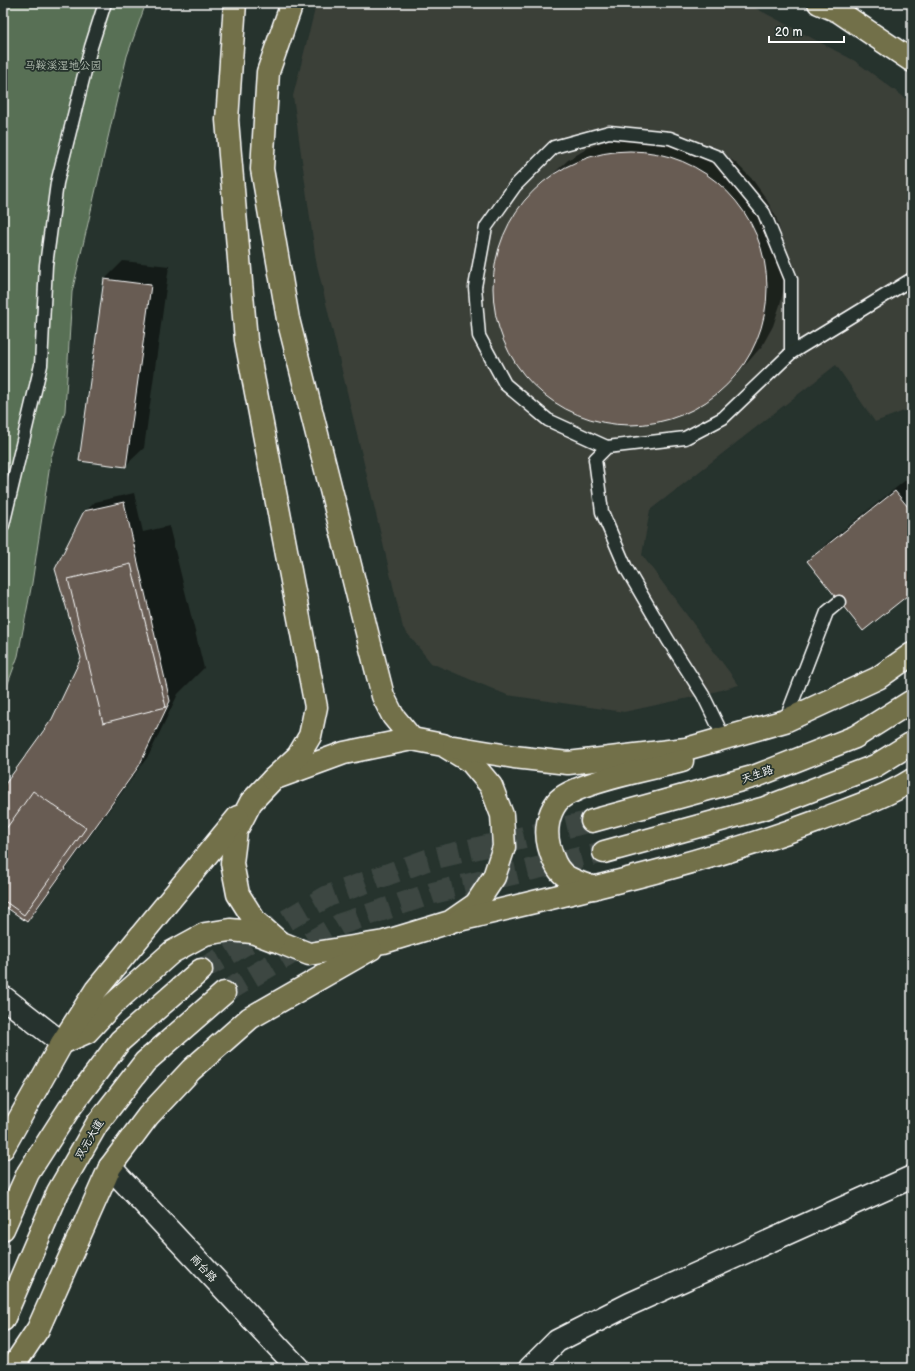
<svg xmlns="http://www.w3.org/2000/svg" width="915" height="1371" font-family="'Balsamiq Sans','LXGW WenKai TC',sans-serif">
  <rect width="100%" height="100%" fill="#26332d"/>
  <filter id="ink" filterUnits="userSpaceOnUse"><feTurbulence type="fractalNoise" baseFrequency=".025" numOctaves="2"/><feDisplacementMap in="SourceGraphic" scale="8" xChannelSelector="R" yChannelSelector="G"/><feConvolveMatrix kernelMatrix="1 2 1 2 8 2 1 2 1" color-interpolation-filters="sRGB"/></filter>
  <g filter="url(#ink)">
    <!-- built -->
    <path fill="#3a3f38" d="M320 3H746L855 61 912 103V408L875 422 836 365 650 510 642 555 739 685 703 695 624 712 507 695 431 663 403 628 316 261 293 96 315 9Z"/>
    <!-- green -->
    <path fill="#597055" stroke="#acb8aa" d="M3 3H146L127 56 72 292 65 411 51 458 32 583 18 656 3 697Z"/>
    <!-- shadow -->
    <g fill="#0007">
      <path d="M630 134 675 135 697 141 717 150 736 163 752 179 765 197 776 217 782 238 785 260V283L780 305 773 326 762 346 747 363 711 397 692 409 671 417 649 422 627 424 604 422 583 416 562 406 544 394 528 378 514 360 504 340 497 318 494 297V274L499 252 507 231 518 211 532 194 568 160 588 148 608 140Z"/>
      <path d="M123 261 169 266 144 448 125 466 105 279Z"/>
      <path d="M912 475V591L808 561 827 543Z"/>
      <path d="M134 493 143 532 169 526 204 668 178 694 149 755 36 911 27 921 3 904V788L53 719 82 658 85 512 95 502Z"/>
    </g>
    <!-- building -->
    <g fill="#675c53" stroke="#fff">
      <circle cx="630" cy="288" r="137"/>
      <path d="M104 279 151 285 126 467 79 461Z"/>
      <path d="M895 491 912 512V592L863 631 807 561Z"/>
      <path d="M124 502 170 701 139 766 27 922 3 905V787L52 719 81 658 55 569 84 511Z"/>
      <path d="M131 564 166 707 103 723 68 579Z"/>
      <path d="M33 791 86 828 24 915 3 900V833Z"/>
    </g>
    <g fill="none" stroke-linecap="round" stroke-linejoin="round">
      <!-- highway-tunnel -->
      <g stroke="#3c4742" stroke-width="22" stroke-dasharray="22 11" stroke-linecap="butt">
        <path d="M201 970 328 896 427 860 592 821"/>
        <path d="M224 993 341 924 433 893 604 852"/>
      </g>
      <!-- lane casing -->
      <g stroke="#fff" stroke-width="15">
        <g id="lane">
          <path d="M607 447 548 420 505 384 479 336 475 287 486 227 515 186 554 147 609 132 670 138 718 157 764 213 791 279V353"/>
          <path d="M3 525 41 365 46 265 57 183 91 47 105 3"/>
          <path d="M785 721 827 612 839 602"/>
          <path d="M724 738 703 695 668 640 626 568 602 512 595 459 607 447 685 438 723 418 791 353 912 279"/>
        </g>
      </g>
      <!-- street casing -->
      <g stroke="#fff" stroke-width="25">
        <g id="street">
          <path d="M110 1167 298 1368"/>
          <path d="M530 1368 557 1341 630 1304 912 1177"/>
        </g>
      </g>
      <!-- secondary casing -->
      <g stroke="#fff" stroke-width="25">
        <path id="secondary" d="M3 997 62 1043"/>
      </g>
      <!-- primary casing -->
      <g stroke="#fff" stroke-width="25">
        <g id="primary">
          <path d="M412 739 443 745 471 762 491 786 502 815 504 847 494 877 476 904 450 922 384 942 309 954 279 942 255 921 238 894 232 863 236 831 251 802 273 779 344 753Z"/>
          <path d="M454 747 514 757 568 763 686 749 785 721 878 678 912 654"/>
          <path d="M594 888C565 878 557 876 549 846 545 831 548 814 557 802 572 783 656 768 682 761"/>
          <path d="M459 920C579 891 700 865 815 822 848 809 882 799 912 780"/>
          <path d="M62 1043 87 1032 111 1006 172 952 205 934 230 930 252 932 273 940"/>
          <path d="M3 1148 62 1043 96 990 238 817"/>
          <path d="M12 1368 38 1329 110 1167 148 1116 191 1070 250 1018 371 949"/>
        </g>
      </g>
      <!-- highway casing -->
      <g stroke="#fff" stroke-width="25">
        <g id="highway">
          <path d="M235 3 227 120 246 340 316 707 310 736 298 756 273 779"/>
          <path d="M292 3 268 72 262 169 288 319 383 696 393 716 412 739"/>
          <path d="M819 3 838 11 912 61"/>
          <path d="M592 821 756 776 855 737 912 701"/>
          <path d="M604 852 765 808 875 766 912 743"/>
          <path d="M3 1229 28 1173 69 1109 120 1041 201 970"/>
          <path d="M3 1320 58 1192 97 1124 145 1062 224 993"/>
        </g>
      </g>
      <!-- lane -->
      <use href="#lane" stroke="#26332d" stroke-width="12"/>
      <!-- street -->
      <use href="#street" stroke="#26332d" stroke-width="22"/>
      <!-- secondary -->
      <use href="#secondary" stroke="#26332d" stroke-width="22"/>
      <!-- primary -->
      <use href="#primary" stroke="#726f4a" stroke-width="22"/>
      <!-- highway -->
      <use href="#highway" stroke="#726f4a" stroke-width="22"/>
    </g>
  </g>
  <g text-anchor="middle" stroke-width="3.5" stroke-linejoin="round" paint-order="stroke">
    <!-- park labels -->
    <g font-size="11" fill="#b4bfb2" stroke="#26332d">
      <text x="63" y="69">马鞍溪湿地公园</text>
    </g>
    <!-- street labels -->
    <g font-size="11" fill="#fff" stroke="#26332d">
      <text transform="translate(757 774) rotate(-19)" y="4">天生路</text>
      <text transform="translate(89 1139) rotate(-59)" y="4">双元大道</text>
      <text transform="translate(204 1268) rotate(47)" y="4">雨台路</text>
    </g>
  </g>
  <!-- margin -->
  <rect width="915" height="1371" fill="none" stroke="#26332d" stroke-width="16"/>
  <rect x="8" y="8" width="899" height="1355" fill="none" stroke="#fff" stroke-width="1.5" filter="url(#ink)"/>
  <!-- scale -->
  <path d="M769 36v6h75v-6" fill="none" stroke="#ffffff" stroke-width="2"/>
  <text x="775" y="36" font-size="12" fill="#ffffff" stroke="#26332d" stroke-width="3" paint-order="stroke">20 m</text>
</svg>
